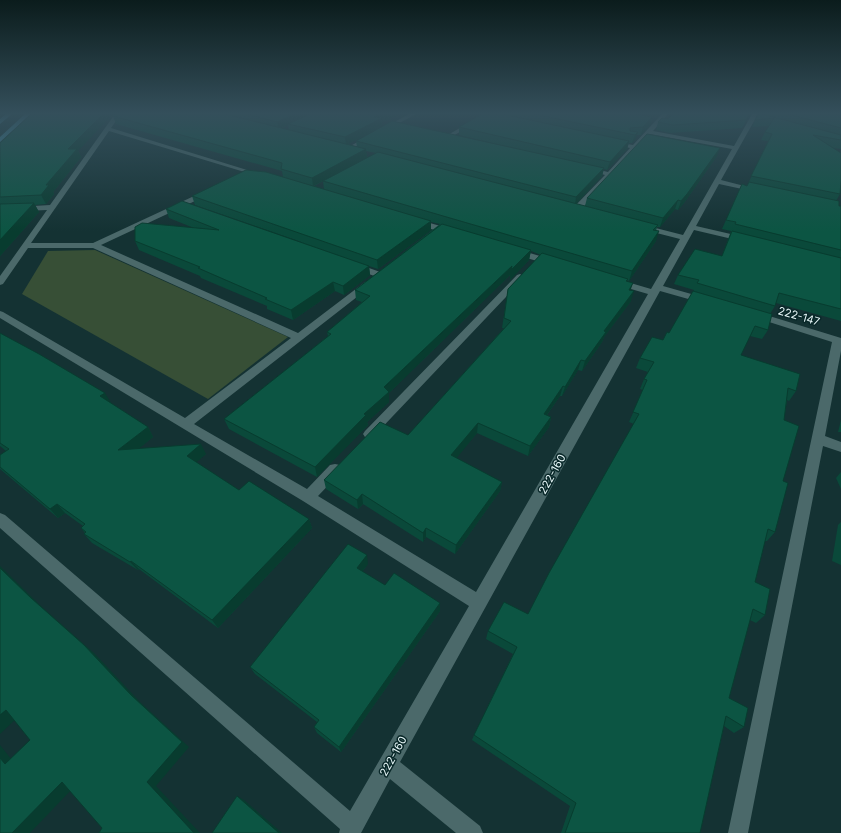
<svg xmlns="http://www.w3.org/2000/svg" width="841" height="833" font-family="Inter,sans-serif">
  <rect width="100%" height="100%" fill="#143233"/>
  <!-- green -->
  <path fill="#374f36" d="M95 250 288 337 208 399 22 294 48 251Z"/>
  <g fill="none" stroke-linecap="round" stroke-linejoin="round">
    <!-- minor -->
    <g fill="#4b696a" fill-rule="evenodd">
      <path d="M115 114H121L111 128 263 175 258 176 109 131 31 243H93L207 190H210V194L101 245 298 333 365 282H371L373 284 371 286 194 424 307 489 330 465 335 464 340 465 342 469 340 473 318 496 476 592 648 294 614 284 612 282 617 279 651 289 680 239 637 228 636 226 640 224 683 235 732 149 650 134 579 212H573V208L605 175 584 169 587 167 608 172 630 148 610 143V141L633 145 662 114H668L653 131 734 146 752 114H758L721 180 760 190 756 192 719 184 696 226 748 238 749 240 745 242 694 230 663 286 709 299 711 301 706 304 660 291 400 762 480 826 483 833H456L390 779 361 833H339L340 829 0 528V513L5 515 350 811 469 606 303 501 0 318V311L3 312 185 418 291 338 93 248H28L3 284 0 285V276L47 210 0 212V208L50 205Z"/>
      <path d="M409 114H416L348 151 343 150Z"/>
      <path d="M472 121 475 123 474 124 451 137 446 136Z"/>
      <path d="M413 220H419L455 230 456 232 455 234H449L413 224Z"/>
      <path d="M516 249 557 261 558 263 554 266 513 254 512 252 513 250Z"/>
      <path d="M355 263 383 273 384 275 380 278 352 268 351 266Z"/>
      <path d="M520 274 525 277 523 279 373 437 369 439 365 437 363 434 365 431 517 275Z"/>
      <path d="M756 312 841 338V351L825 436 841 442V452L823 446 748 833H728L832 342 753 317 751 315Z"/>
    </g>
    <!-- major -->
    <g fill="#428fa7" fill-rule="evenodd">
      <path d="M6 114H12L0 124V119Z"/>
      <path d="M25 114H31L0 142V137Z"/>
    </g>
  </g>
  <!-- wall -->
  <g fill="#0a493a" fill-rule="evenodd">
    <path d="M13 114H23L13 115Z"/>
    <path d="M114 114H400L382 122V126L348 144 357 147 356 141 504 146 459 135V127L482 114H635L652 117 650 125 641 135H637L635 140 632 143H629L627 149 607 170 604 169 602 176 576 204 585 206 587 198 717 156 684 203 678 210 675 209 660 227H657L656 231V241L629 281 627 280 631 290V301L604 337 602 342 582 371 578 370 562 396H560L547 415 551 417 549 427 528 456 477 433 456 458 502 482 500 491 455 554 426 537 423 542 363 504 358 509 326 489 324 480 408 435 504 328H502L508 289 541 255 531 251 529 260 510 280V275L389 393V402L367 422 368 425 317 477 229 429 224 419 328 336 327 332 362 302 356 300 355 290 440 224 431 222V230L378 269 369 266 370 275 344 295 335 291 293 320 267 309V306L201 278 200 276 139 250 135 241 194 228 169 218 166 209 304 243 195 205 192 196 283 177 282 171 116 124 113 116ZM288 125 289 130 282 128ZM366 151 376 153 325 180 367 158ZM323 181 324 189 314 186Z"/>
    <path d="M673 114H750L742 128 670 133 656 130 658 122 668 119Z"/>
    <path d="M758 114H841V149L833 148 840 194 836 201 839 206H841V321L776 303 775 306 770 314 768 330 762 339 750 336 741 355 796 391 789 401 787 400 784 420 783 481 775 532 767 541H765L755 582 765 615 756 623 750 620 729 698 744 727 734 733 724 726 700 833H561L570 806 472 740 474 735 513 654 486 639 488 631 528 614 634 424 629 422 643 390 640 389 644 379 648 372 636 368 640 358 663 340 669 333 693 292 694 290 674 284 678 275 722 256 731 231 722 229 742 184 747 186 768 141 761 140 765 132 769 126 752 127Z"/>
    <path d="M0 143 78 151 81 157 53 192 54 194 46 204 35 205 39 212 0 256Z"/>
    <path d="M0 333 111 403 148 427 153 437 139 448 206 454 196 462 239 490 309 519 312 528 218 628 139 569 138 570 92 543 84 534 85 533 81 528 83 526 65 513 58 518 0 469V455L6 451 0 446Z"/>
    <path d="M841 420V432H838Z"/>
    <path d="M841 472V489L836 478Z"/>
    <path d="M841 522V565L832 561 838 525Z"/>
    <path d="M368 564 362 572 385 585 440 603V611L341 752 317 733 314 727 317 722 255 674 250 667Z"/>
  </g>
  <!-- shaded-wall -->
  <g fill="#083c2f">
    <path d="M103 114H113L78 151 81 157 53 192 54 194 46 204 41 195 68 149Z"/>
    <path d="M295 114H313L288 124V125L279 129 277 122Z"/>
    <path d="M381 114H400L382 122V126L346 145 345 137 374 117Z"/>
    <path d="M749 114H750L742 128Z"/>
    <path d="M652 117 650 125 641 135 643 127Z"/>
    <path d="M638 132 635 140 632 143 635 135Z"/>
    <path d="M629 141 627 149 607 170 610 162Z"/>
    <path d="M720 148 717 156 684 203 678 210 681 201Z"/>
    <path d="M366 149 367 158 313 186 312 178Z"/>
    <path d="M604 168 602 176 575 205 576 197Z"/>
    <path d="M678 200 675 209 660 227 663 218Z"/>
    <path d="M34 203 39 212 0 256V240Z"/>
    <path d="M431 221V230L378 269 377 260Z"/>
    <path d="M659 231 656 241 629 281 632 271Z"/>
    <path d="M531 250 529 260 510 280V275L389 393V402L367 422 368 425 317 477 315 467 364 414 384 387 512 266Z"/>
    <path d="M369 266 370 275 344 295 343 286Z"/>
    <path d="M333 282 335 291 293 320 291 310Z"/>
    <path d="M633 283 630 292 629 290Z"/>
    <path d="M634 291 631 301 604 337 602 342 582 371 585 361 604 331Z"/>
    <path d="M581 360 578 370 562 396 565 387Z"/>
    <path d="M563 386 560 396 541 423 544 414Z"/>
    <path d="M105 393 111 403 106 406 100 396Z"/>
    <path d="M551 417 549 427 528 456 530 446Z"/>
    <path d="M478 423 477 433 451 465V455Z"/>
    <path d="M148 427 153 437 125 460 118 450Z"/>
    <path d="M201 444 206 454 192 466 187 456Z"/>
    <path d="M502 482 500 491 455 554 456 545Z"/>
    <path d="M362 494 363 504 358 509 357 500Z"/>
    <path d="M57 504 65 513 58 518 50 509Z"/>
    <path d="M309 519 312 528 218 628 212 620Z"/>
    <path d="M426 528V537L423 542V533Z"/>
    <path d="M367 555 368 564 358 577 357 568Z"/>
    <path d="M131 561 139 569 138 570 130 562Z"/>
    <path d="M0 566 42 607 94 653 140 702 189 747 156 786 200 833H194L147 782 131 695 0 568Z"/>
    <path d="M440 603V611L341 752 339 747Z"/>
    <path d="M6 710 19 716 0 734V715Z"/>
    <path d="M0 745 19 769 5 764 0 758Z"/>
    <path d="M62 782 75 786 30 833H12Z"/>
    <path d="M237 796 244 800 282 833H279Z"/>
  </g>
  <!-- building -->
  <g fill="#0c5543" stroke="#083c2f">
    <path d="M31 114H103L68 149H77L46 185H49L41 195 0 197V143Z"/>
    <path d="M114 114H225L366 149 312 178 281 169 282 163 113 116Z"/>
    <path d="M247 114H295L277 122Z"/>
    <path d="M310 114H381L374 117 382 118 345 137 288 124Z"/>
    <path d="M482 114H502L629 141 610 162 459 127Z"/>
    <path d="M534 114H635L652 117 643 127 630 128V131L638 132 635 135Z"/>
    <path d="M673 114H749L746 120 673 125 658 122 662 118 668 119Z"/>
    <path d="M758 114H762L841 135V140L813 135 841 153V181L840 194 751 176 772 134 765 132 774 118 755 120Z"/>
    <path d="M788 114H841V128Z"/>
    <path d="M392 121 604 168 576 197 356 141Z"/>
    <path d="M647 134 720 148 687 194 681 201 678 200 663 218 587 198Z"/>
    <path d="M378 152 658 225 653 230 659 231 632 271 323 181Z"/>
    <path d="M246 170 266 172 431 221 377 260 192 196Z"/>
    <path d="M749 182 839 201V206H841V250L735 224 736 222 726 220 742 184 747 186Z"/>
    <path d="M182 201 369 266 343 286 333 282 291 310 265 299 267 298 198 268 200 267 135 241V227L142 223 219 230 166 209Z"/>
    <path d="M34 203 0 240V204Z"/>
    <path d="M442 224 531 250 511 270 512 266 384 387 389 392 364 414 366 415 315 467 224 419 331 334 327 332 370 296 355 290Z"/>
    <path d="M732 231 841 258V309L779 293 775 306 697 283 699 280 678 275 695 249 722 256Z"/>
    <path d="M542 253 628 279 626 281 633 283 629 290 634 291 604 331 606 332 585 361 581 360 565 387 563 386 544 414 551 417 530 446 478 423 451 455 502 482 456 545 426 528 423 533 362 494 357 500 324 480 380 422 408 435 511 321 504 318 508 289Z"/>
    <path d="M693 291 772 314 768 330 755 326 741 355 800 374 796 391 788 388 784 420 799 426 783 481 788 483 775 532 768 529 755 582 770 589 765 615 753 609 729 698 748 708 744 727 726 716 700 833H565L576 803 474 735 517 647 488 631 504 602 528 614 549 573 639 414 633 412 647 380 644 379 654 362 640 358 652 337 663 340 667 332 669 333Z"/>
    <path d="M0 333 39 354 105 393 100 396 148 427 118 450 201 444 187 456 239 490 249 481 309 519 212 620 131 561 130 562 84 534 86 532 81 528 85 524 57 504 50 509 0 467V455L9 449 0 443Z"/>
    <path d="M348 544 367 555 357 568 385 585 394 573 440 603 339 747 314 727 319 720 250 667Z"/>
    <path d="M0 568 31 598 84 645 131 695 182 742 147 782 194 833H99L102 828 62 782 12 833H0V758L5 764 30 740 6 710 0 715Z"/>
    <path d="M237 796 279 833H212Z"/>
  </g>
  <!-- sky -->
  <linearGradient id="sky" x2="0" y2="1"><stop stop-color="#0b1c1c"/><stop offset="0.49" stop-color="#344f5b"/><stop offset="1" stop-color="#344f5b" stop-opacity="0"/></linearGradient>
  <rect width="841" height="231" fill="url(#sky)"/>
  <g text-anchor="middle" stroke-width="3" stroke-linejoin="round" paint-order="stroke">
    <!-- street labels -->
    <g font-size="11" fill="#e5f5f6" stroke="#092829">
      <text transform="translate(799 316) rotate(16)" y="4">222-147</text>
      <text transform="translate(552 474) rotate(-61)" y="4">222-160</text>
      <text transform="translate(393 756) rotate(-61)" y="4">222-160</text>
    </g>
  </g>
</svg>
